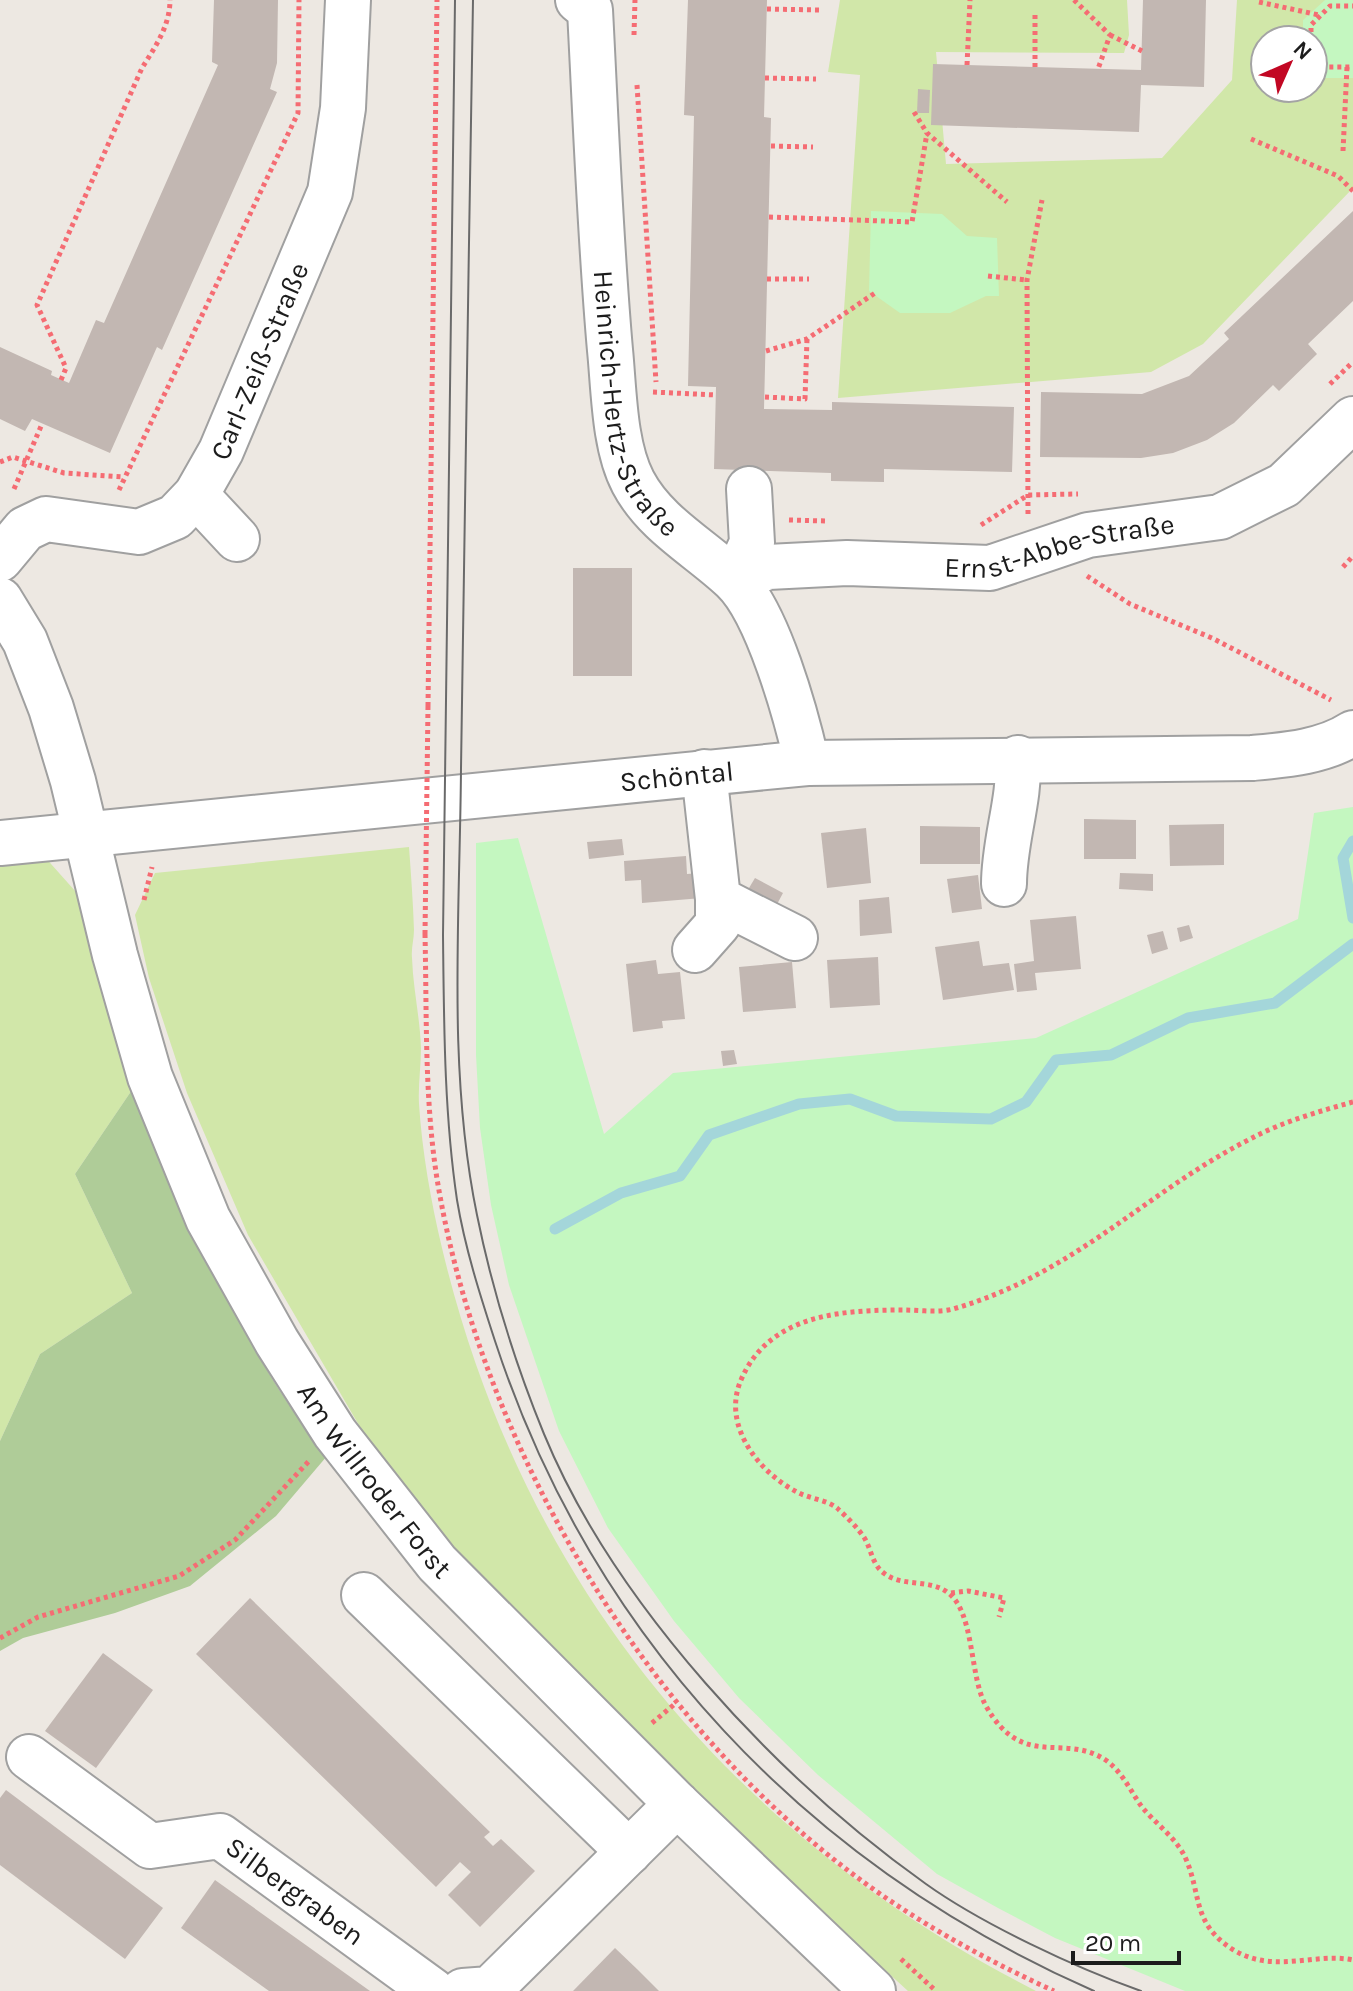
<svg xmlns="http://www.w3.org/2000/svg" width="1353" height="1991" font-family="Karla,sans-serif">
  <rect width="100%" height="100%" fill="#ede8e2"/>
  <!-- grass -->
  <g fill="#d1e7a9" fill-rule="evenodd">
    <path d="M840 0H1127L1129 35 1124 53 936 52 946 164 1162 158 1232 80 1237 0H1353V188L1203 344 1151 372 838 398 860 75 828 72ZM1265 40H1313V88H1265Z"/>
    <path d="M409 847C411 874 413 902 414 930 414 939 411 949 412 958 413 988 420 1018 421 1048 421 1067 418 1085 419 1104 422 1151 431 1202 442 1248 522 1584 731 1835 1036 1991H908L819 1910 466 1567 360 1427 248 1235 187 1093 149 978 135 915 155 873Z"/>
    <path d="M43 855 76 892 103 989 136 1084 75 1174 132 1293 40 1354 0 1441V860Z"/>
  </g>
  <!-- forest -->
  <path fill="#afcc98" d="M136 1084C188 1215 237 1345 327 1456L276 1516 190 1586 115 1613 23 1638 0 1651V1441L40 1354 132 1293 75 1174Z"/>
  <!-- park -->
  <g fill="#c4f7c0">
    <path d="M1325 0H1353V78H1320L1313 70V40H1303V20Z"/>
    <path d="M871 211 942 214 967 236 997 238 999 296H986L950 313H900L869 291Z"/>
    <path d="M1353 807V1991H1185L1055 1938 998 1908 937 1874 818 1775 739 1698 674 1621 608 1528 559 1431 509 1285 491 1205 480 1128 476 1055V843L518 838 604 1134 673 1073 1036 1038 1298 919 1314 813Z"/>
  </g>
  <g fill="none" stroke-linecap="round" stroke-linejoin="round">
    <!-- stream -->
    <g stroke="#a4d6da" stroke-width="11">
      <path d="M1353 841 1343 858 1353 918"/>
      <path d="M555 1229 621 1193 680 1176 709 1135 799 1104 850 1099 896 1116 991 1119 1026 1102 1056 1060 1111 1055 1188 1018 1275 1003 1353 944"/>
    </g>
  </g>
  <!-- building -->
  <g fill="#c2b7b2">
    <path d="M214 0H278L277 63 270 89 277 92 162 350 157 347 110 453 32 419 25 431 0 419V347L52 371 51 375 69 383 96 320 104 323 218 65 212 62Z"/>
    <path d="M688 0H767L764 117 771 118 764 409 832 410V402L1014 407 1012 472 884 469V482L831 481V473L714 469 716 387 688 386 694 116 684 115Z"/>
    <path d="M1143 0H1206L1204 87 1141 85 1139 132 931 125 933 64 1141 70Z"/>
    <path d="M918 89 930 90 929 113H917Z"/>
    <path d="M1353 211V301L1308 344 1317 354 1279 391 1273 385 1234 423 1207 440 1173 453 1141 458 1040 457 1041 392 1142 394 1189 376 1229 339 1224 333Z"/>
    <rect x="573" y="568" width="59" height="108"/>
    <path d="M1084 819 1136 820V859H1084Z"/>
    <path d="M1224 824V865L1170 866 1169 825Z"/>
    <path d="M920 826 980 827V864H920Z"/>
    <path d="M866 828 871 883 827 888 821 833Z"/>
    <path d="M622 839 624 855 589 859 587 842Z"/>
    <path d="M686 856 687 874 700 873 702 898 642 903 641 880 625 881 624 861Z"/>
    <path d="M1120 873 1153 874V891L1119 889Z"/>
    <path d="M978 875 982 909 952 913 947 879Z"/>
    <path d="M755 878 783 893 775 908 746 893Z"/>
    <path d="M889 897 892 933 860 936 859 900Z"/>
    <path d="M1076 916 1081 969 1035 973 1037 990 1017 992 1014 964 1034 961 1030 920Z"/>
    <path d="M1189 925 1193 938 1180 942 1177 928Z"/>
    <path d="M1163 931 1168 949 1152 954 1147 935Z"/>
    <path d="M979 941 983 966 1009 963 1014 990 943 1000 935 947Z"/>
    <path d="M878 957 880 1005 830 1008 827 960Z"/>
    <path d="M656 960 658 974 680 972 685 1019 662 1021 663 1028 633 1032 626 964Z"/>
    <path d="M792 962 796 1008 743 1012 739 967Z"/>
    <path d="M734 1050 737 1064 723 1066 721 1051Z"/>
    <path d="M250 1598 490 1832 484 1837 493 1846 501 1839 535 1871 480 1927 448 1895 471 1872 460 1862 436 1887 196 1654Z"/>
    <path d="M103 1653 153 1690 96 1768 45 1731Z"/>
    <path d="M6 1790 163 1908 125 1959 0 1865V1798Z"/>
    <path d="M215 1880 310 1948 370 1991H269L181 1928Z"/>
    <path d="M615 1948 638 1970 659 1991H573Z"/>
  </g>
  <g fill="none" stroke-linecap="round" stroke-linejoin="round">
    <!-- minor casing -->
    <g stroke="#a0a0a0" stroke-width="48">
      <g id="minor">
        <path id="s1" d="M578 0 590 10C596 124 600 237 610 350 614 390 614 446 633 482 655 524 699 547 733 579 768 612 796 715 807 763"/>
        <path d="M196 495 237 539"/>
        <path id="s2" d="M0 559 25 529 46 519 139 532 175 517 196 495 221 451 330 192 343 108 348 0"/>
        <path id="s3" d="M735 580 768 567 847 563 990 568 1088 535 1220 517 1284 485 1353 419"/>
        <path d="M735 580 752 543 749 489"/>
        <path id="s4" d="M0 600 25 641 51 708 73 781 115 955 150 1077 208 1219 277 1342 335 1433 437 1563 677 1804 873 1991"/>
        <path d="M704 772 718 899 795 938"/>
        <path id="s5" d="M0 843 807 763 1252 758C1285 755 1324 752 1353 733"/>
        <path d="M1004 884C1004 841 1020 801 1018 758"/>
        <path d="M695 950 718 924V899"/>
        <path d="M364 1595 629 1852"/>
        <path id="s6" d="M29 1757 150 1846 220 1836 433 1991"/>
        <path d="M463 1991 490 1989 677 1804"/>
      </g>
    </g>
    <!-- path -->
    <g stroke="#f56c73" stroke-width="5" stroke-dasharray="4 4" stroke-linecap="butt">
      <path d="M1074 0 1110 35 1098 69"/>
      <path d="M1259 2 1319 15"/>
      <path d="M767 9 819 10"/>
      <path d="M634 35 635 0"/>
      <path d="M1110 35 1142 51"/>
      <path d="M1311 40V25L1330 6H1353"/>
      <path d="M1313 50 1328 67H1353"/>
      <path d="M967 65 970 0"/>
      <path d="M1035 67V15"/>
      <path d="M765 78 816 79"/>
      <path d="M637 85 656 382"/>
      <path d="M914 112 927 133 1007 202"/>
      <path d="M1251 139 1338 176 1353 191"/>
      <path d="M771 146 813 147"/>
      <path d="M1343 151 1347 67"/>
      <path d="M769 217 912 222 927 133"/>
      <path d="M988 276 1026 280"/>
      <path d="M767 279H809"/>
      <path d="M766 351 807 339 875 293"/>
      <path d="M61 380 66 368 37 305 142 68C155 47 170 26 170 0"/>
      <path d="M1330 384 1353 362"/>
      <path d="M653 392 716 395"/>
      <path d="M765 397 805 399 807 339"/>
      <path d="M0 462 13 457 64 473 123 477"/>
      <path d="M14 489 42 424"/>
      <path d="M119 490 298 113 299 0"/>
      <path d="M1028 514 1027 280 1042 200"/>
      <path d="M789 520 827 521"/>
      <path d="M981 525 1028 495 1078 494"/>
      <path d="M1343 567 1353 556"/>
      <path d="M1087 576 1130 604 1212 638 1331 700"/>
      <path d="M428 706 437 0"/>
      <path d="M144 900 152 867"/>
      <path d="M425 934C427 1021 424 1111 440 1196 486 1450 644 1716 850 1872 913 1920 982 1958 1054 1991"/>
      <path d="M1353 1102C1320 1111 1282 1122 1252 1138 1145 1192 1075 1274 953 1309 938 1313 919 1310 903 1310 842 1310 769 1314 741 1380 721 1426 760 1474 799 1493 811 1499 827 1500 837 1508 846 1516 859 1529 865 1539 872 1551 872 1565 885 1574 903 1587 929 1579 947 1592 975 1611 969 1676 986 1706 1023 1772 1064 1731 1107 1761 1123 1773 1131 1792 1142 1807 1155 1823 1176 1838 1185 1857 1202 1894 1191 1922 1232 1949 1273 1975 1314 1952 1353 1960"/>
      <path d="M951 1593 968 1591 1004 1598 999 1617"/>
      <path d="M0 1638 38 1617 179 1576 235 1540 310 1460"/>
      <path d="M652 1723 676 1703"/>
      <path d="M901 1959 936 1991"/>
    </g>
    <!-- minor -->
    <use href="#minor" stroke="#fff" stroke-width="44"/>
    <!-- tram -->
    <g stroke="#6a6a6a" stroke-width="2">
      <path d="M455 0 443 935C444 1023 444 1112 457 1200 465 1248 480 1295 495 1341 593 1640 808 1865 1094 1991"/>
      <path d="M473 0C469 256 464 512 461 768 460 915 447 1070 477 1215 492 1289 515 1363 544 1434 614 1604 777 1778 926 1884 982 1924 1076 1968 1141 1991"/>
    </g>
    <!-- path-bridge -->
    <path stroke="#f56c73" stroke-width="5" stroke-dasharray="4 4" stroke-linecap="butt" d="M425 934 428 706"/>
  </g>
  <g text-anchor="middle" stroke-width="6" stroke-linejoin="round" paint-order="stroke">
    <!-- street labels -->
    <g font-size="28" fill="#1c1c1c" stroke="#fff">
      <text dy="10" stroke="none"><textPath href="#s2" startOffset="374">Carl-Zeiß-Straße</textPath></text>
      <text dy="10" stroke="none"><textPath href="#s1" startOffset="416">Heinrich-Hertz-Straße</textPath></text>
      <text dy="10" stroke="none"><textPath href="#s3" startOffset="330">Ernst-Abbe-Straße</textPath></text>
      <text dy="10" stroke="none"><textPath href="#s5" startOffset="680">Schöntal</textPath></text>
      <text dy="10" stroke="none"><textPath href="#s4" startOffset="966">Am Willroder Forst</textPath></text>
      <text dy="10" stroke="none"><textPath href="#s6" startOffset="314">Silbergraben</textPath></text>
    </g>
  </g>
  <!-- north arrow -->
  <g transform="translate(1289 64) rotate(45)"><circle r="38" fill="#ffffff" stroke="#a4a4a4" stroke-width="2"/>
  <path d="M0-6L14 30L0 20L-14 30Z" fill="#c20723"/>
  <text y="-12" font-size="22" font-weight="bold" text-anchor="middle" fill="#1c1c1c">N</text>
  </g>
  <!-- scale -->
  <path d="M1073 1951v12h106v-12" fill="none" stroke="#1c1c1c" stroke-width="4"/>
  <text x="1085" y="1951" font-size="24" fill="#1c1c1c" stroke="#ffffff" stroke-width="6" paint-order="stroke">20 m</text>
</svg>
